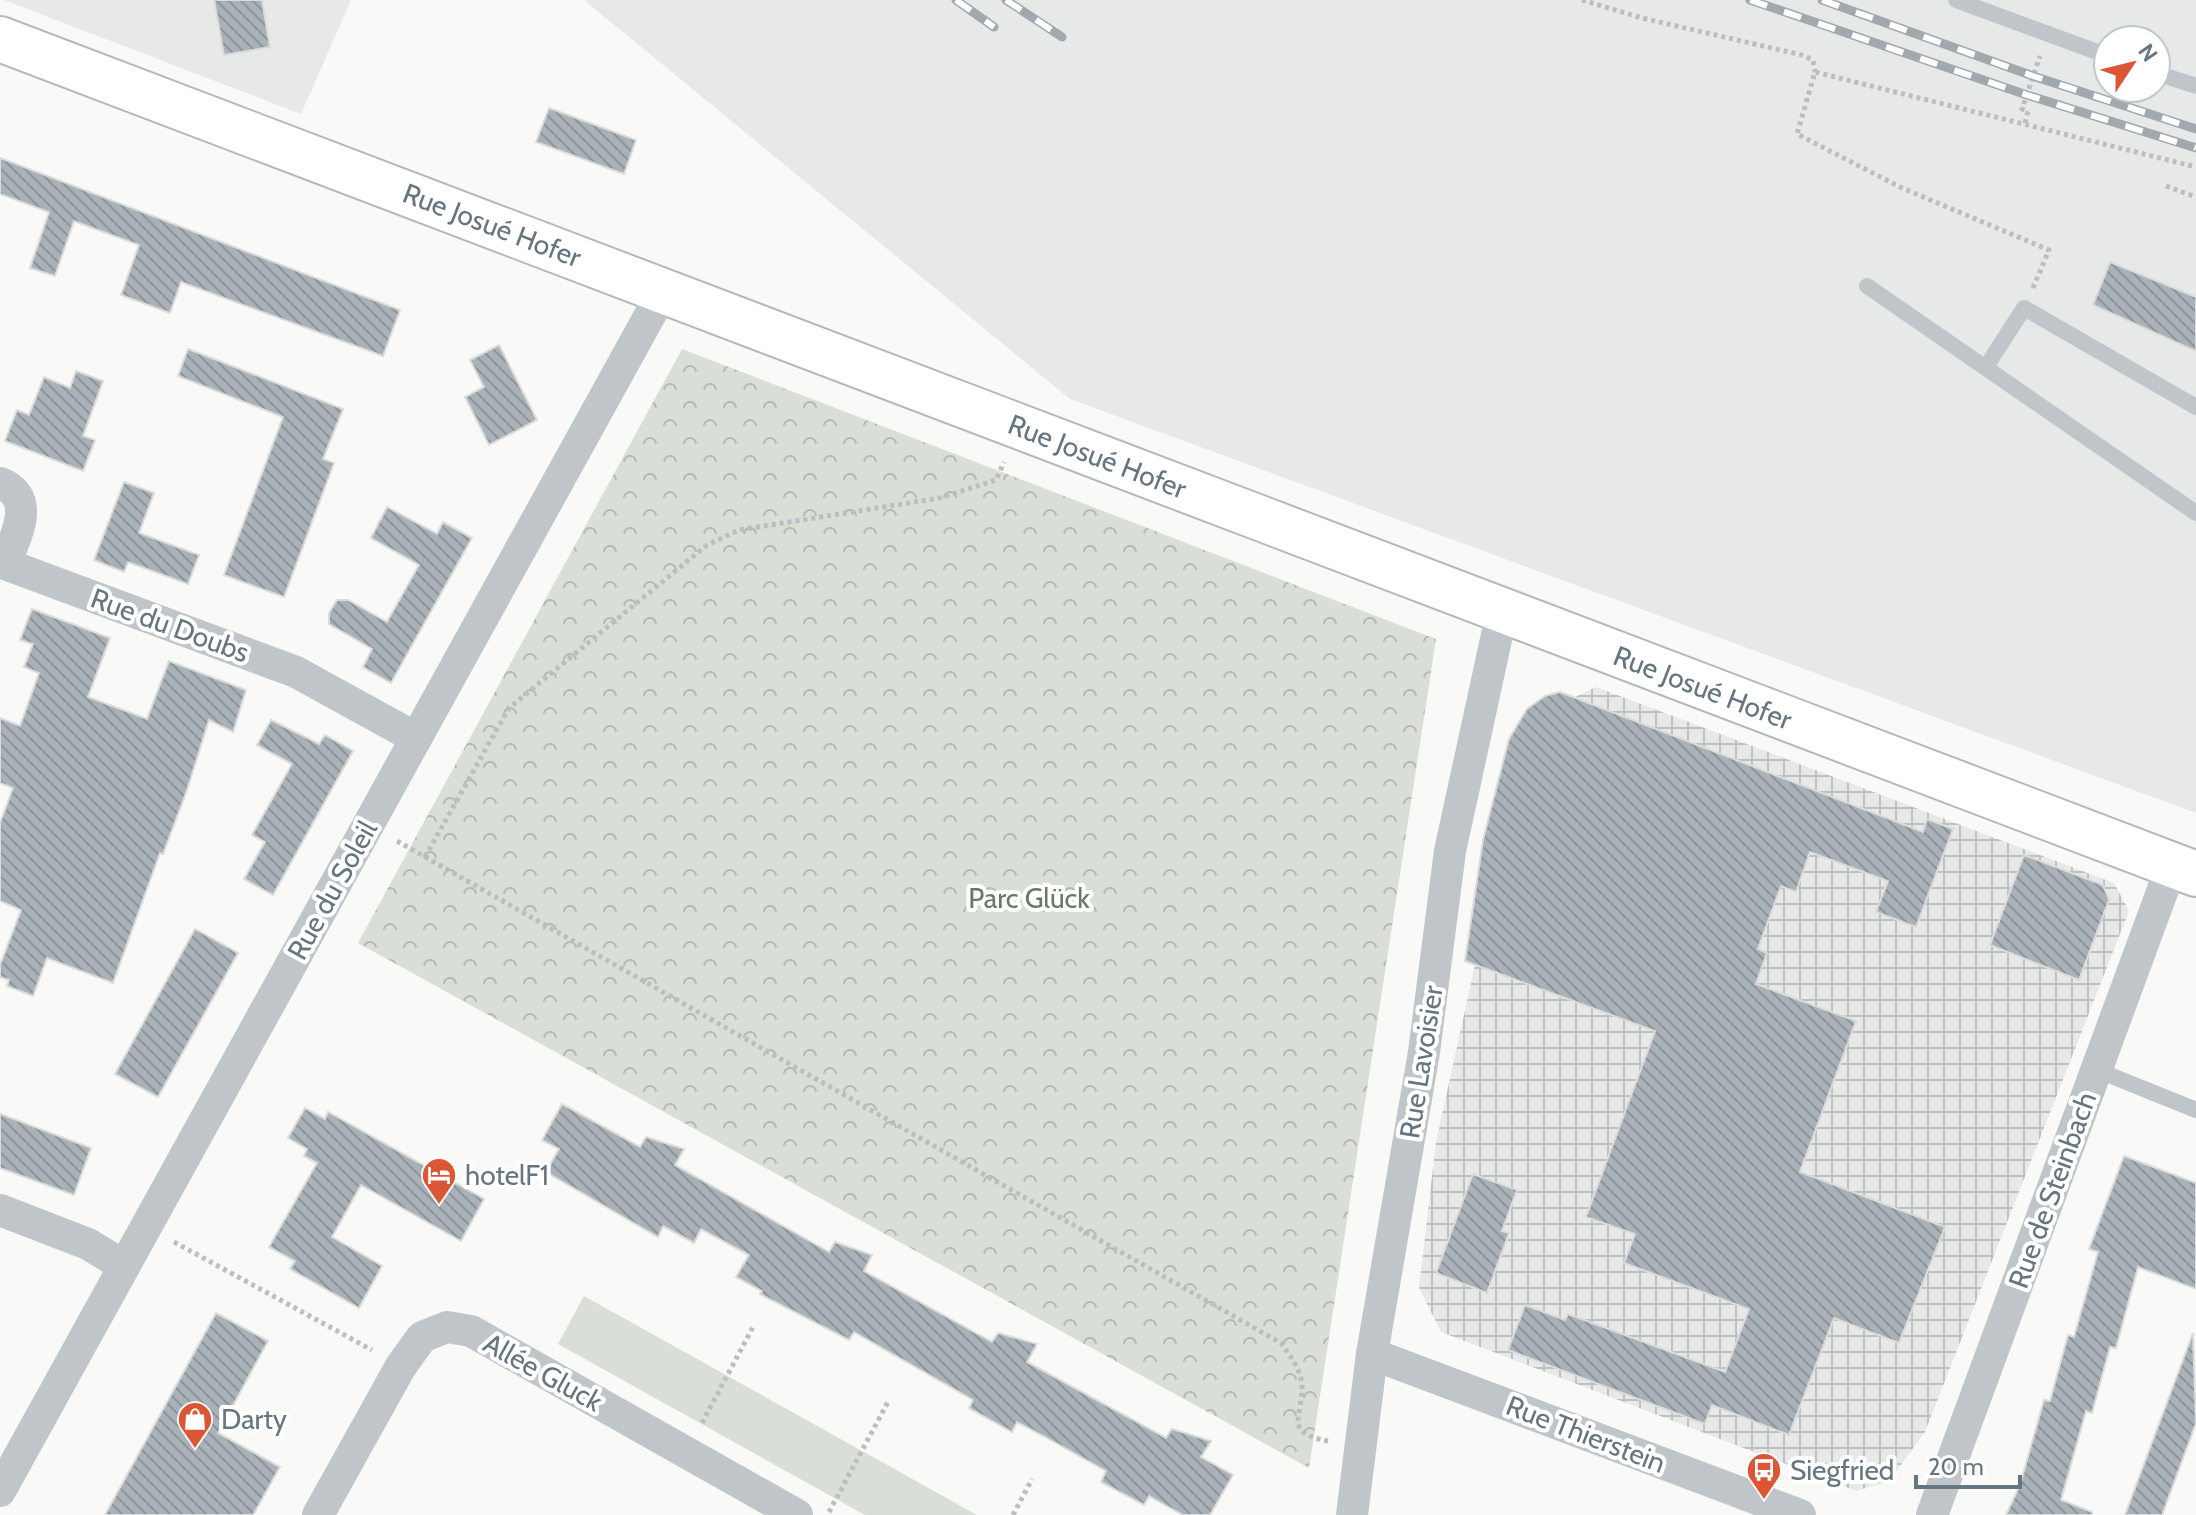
<svg xmlns="http://www.w3.org/2000/svg" width="2196" height="1515" font-family="Cabin,sans-serif">
  <defs>
    <pattern id="industrial-grid" width="8" height="8" patternUnits="userSpaceOnUse" patternTransform="scale(2)"><rect width="8" height="8" fill="#e7e8e8"/><path d="M0 4h8M4 0v8" fill="none" stroke="#bfc1c1"/></pattern>
    <pattern id="park-crowns" width="20" height="18" patternUnits="userSpaceOnUse" patternTransform="scale(2)"><rect width="20" height="18" fill="#d9ded6"/><path d="M2 6a3 3 0 1 1 6 0M12 15a3 3 0 1 1 6 0" fill="none" stroke="#b4b9b3"/></pattern>
    <pattern id="building-back-hatch" width="6" height="6" patternUnits="userSpaceOnUse" patternTransform="scale(2)"><rect width="6" height="6" fill="#a9b2b8"/><path d="M-1 5l2 2M0 0l6 6M5-1l2 2" fill="none" stroke="#8d959b"/></pattern>
  </defs>
  <rect width="100%" height="100%" fill="#f9f9f7"/>
  <!-- built -->
  <g fill="#e7e8e8" fill-rule="evenodd">
    <path d="M4 0H351L301 114Z"/>
    <path d="M584 0H2196V813L1070 399ZM2108 40H2156V88H2108Z"/>
  </g>
  <!-- industrial -->
  <path fill="url(#industrial-grid)" d="M1596 687 2114 883 2129 911 1925 1432 1889 1481 1856 1491 1441 1332 1419 1288 1436 1142 1529 719Z"/>
  <!-- grass -->
  <path fill="#d9ded6" d="M584 1296 977 1515H865L558 1344Z"/>
  <!-- park -->
  <path fill="url(#park-crowns)" d="M682 349 1436 639 1309 1468 358 943Z"/>
  <!-- building -->
  <g fill="url(#building-back-hatch)" stroke="#dbdbd9" stroke-width="2">
    <path d="M214 0H262L270 47 224 55Z"/>
    <path d="M549 108 636 140 624 174 536 142Z"/>
    <path d="M0 158 400 310 383 356 181 282 170 313 121 295 139 245 74 221 55 276 30 268 49 212 0 194Z"/>
    <path d="M2110 262 2196 297V351L2093 305Z"/>
    <path d="M499 345 537 420 489 445 465 397 484 387 470 360Z"/>
    <path d="M188 349 343 409 323 459 334 463 284 597 224 575 283 417 178 376Z"/>
    <path d="M76 371 103 381 83 436 95 440 83 471 5 441 17 410 29 415 44 377 70 388Z"/>
    <path d="M124 482 154 493 139 533 199 555 188 584 128 562 124 572 94 560Z"/>
    <path d="M387 507 437 534 443 522 472 538 391 683 363 667 372 649 329 624V613L337 600H348L387 622 419 565 371 538Z"/>
    <path d="M32 609 110 638 88 697 147 719 169 661 246 690 233 732 209 720 187 790 163 854 160 853 113 983 47 958 33 996 7 986 9 980 0 977V965L21 910 0 901V823L13 788 0 783V718L20 726 39 673 24 667 33 644 20 640Z"/>
    <path d="M1560 692 1923 832 1927 819 1953 829 1916 927 1876 912 1888 881 1810 852 1796 892 1781 886 1758 949 1767 953 1756 984 1856 1021 1800 1172 1945 1227 1899 1343 1834 1318 1789 1435 1712 1405 1705 1424 1508 1350 1525 1305 1565 1320 1568 1314 1725 1372 1749 1309 1624 1263 1635 1234 1586 1217 1655 1031 1465 961 1483 840 1509 739 1527 709 1545 696Z"/>
    <path d="M271 720 319 744 325 735 353 751 273 895 244 879 265 842 252 835 292 764 257 745Z"/>
    <path d="M2024 855 2103 885 2109 900 2079 980 1990 945Z"/>
    <path d="M195 929 238 953 158 1097 115 1074Z"/>
    <path d="M562 1104 640 1147 646 1137 684 1149 675 1165 829 1252 835 1242 872 1255 864 1271 992 1342 998 1333 1037 1344 1027 1362 1166 1438 1172 1429 1211 1441 1201 1457 1233 1475 1210 1515H1183L1149 1496 1144 1505 1101 1482 1106 1471 1047 1438 1017 1422 1012 1432 969 1408 973 1400 854 1332 849 1340 760 1294 762 1291 736 1277 749 1255 701 1229 694 1243 663 1226 658 1237 546 1172 559 1149 542 1140Z"/>
    <path d="M305 1108 325 1119 328 1112 484 1199 461 1241 361 1185 332 1237 382 1266 359 1308 290 1269 295 1261 269 1247 317 1163 304 1156 307 1149 288 1138Z"/>
    <path d="M0 1114 91 1148 74 1195 0 1168Z"/>
    <path d="M2124 1156 2196 1183V1289L2138 1267 2116 1348 2110 1347 2092 1413 2086 1411 2061 1500 2092 1512V1515H2006L2020 1485 2044 1400 2050 1401 2068 1335 2074 1337 2098 1252 2089 1249Z"/>
    <path d="M1473 1174 1517 1190 1502 1231 1509 1233 1487 1293 1436 1273Z"/>
    <path d="M216 1313 268 1341 218 1433 280 1467 253 1515H105Z"/>
    <path d="M2193 1333 2196 1423 2162 1515H2125Z"/>
  </g>
  <g fill="none" stroke-linecap="round" stroke-linejoin="round">
    <!-- primary casing -->
    <g stroke="#b4b9bd" stroke-width="48">
      <g id="primary">
        <path id="s1" d="M0 39C733 314 1463 599 2196 874"/>
      </g>
    </g>
    <!-- path -->
    <g stroke="#bbbec1" stroke-width="5" stroke-dasharray="4 4" stroke-linecap="butt">
      <path d="M1582 0 1642 18 1802 55 1813 60 1815 72"/>
      <path d="M2025 123 2028 111 2022 109 2040 56"/>
      <path d="M2166 186 2196 197"/>
      <path d="M2033 288 2049 250 1902 188 1797 134 1815 72 2196 167"/>
      <path d="M397 841 1281 1343C1291 1357 1303 1372 1302 1390 1300 1422 1286 1433 1328 1441"/>
      <path d="M425 857 509 708 707 545 739 530 940 498 996 480 1004 462"/>
      <path d="M174 1242 372 1350"/>
      <path d="M702 1423 754 1325"/>
      <path d="M829 1512 889 1400"/>
      <path d="M1013 1515 1032 1479"/>
    </g>
    <!-- service -->
    <g stroke="#c0c5c9" stroke-width="16">
      <path d="M1956 0 2108 56"/>
      <path d="M2156 73 2196 86"/>
      <path d="M1867 286 2196 513"/>
      <path d="M1986 367 2024 308 2196 407"/>
      <path d="M2097 1070 2196 1110"/>
    </g>
    <!-- minor -->
    <g stroke="#c0c5c9" stroke-width="32">
      <path d="M0 483C38 498 15 537 5 564L296 672 416 738"/>
      <path d="M0 1210 88 1244 124 1266"/>
      <path d="M1372 1354 1800 1515"/>
      <path d="M0 1491 665 288"/>
      <path d="M318 1515 401 1366 422 1337 447 1327 471 1331 797 1515"/>
      <path d="M1352 1515 1372 1354 1424 1052 1450 851 1502 612"/>
      <path d="M1932 1515 2172 865"/>
    </g>
    <!-- primary -->
    <use href="#primary" stroke="#fff" stroke-width="44"/>
    <!-- rail casing -->
    <g stroke="#a2a9ae" stroke-width="9">
      <g id="rail">
        <path d="M956 0 994 27"/>
        <path d="M1006 0 1062 37"/>
        <path d="M1750 0 2027 95 2196 148"/>
        <path d="M1822 0 2033 76 2196 129"/>
      </g>
    </g>
    <!-- rail -->
    <use href="#rail" stroke="#fff" stroke-width="6" stroke-dasharray="18" stroke-linecap="butt"/>
  </g>
  <!-- icons -->
  <defs>
    <g id="hotel-pin" transform="scale(1.8)"><path d="M0 17L-7.5 6A9.5 9.5 0 1 1 7.5 6Z" fill="#dc5534" stroke="#fff"/><path d="M-6-4.5h1.5V1H6V5H4.5V3h-9V5H-6ZM-4 0a1.8 1.8 0 1 1 3.6 0ZM.5 0V-2.5h3Q6-2.5 6 0Z" fill="#fff"/></g>
    <g id="shop-pin" transform="scale(1.8)"><path d="M0 17L-7.5 6A9.5 9.5 0 1 1 7.5 6Z" fill="#dc5534" stroke="#fff"/><path d="M-5-2.5h2.3a2.7 3.5 0 0 1 5.4 0H5L5.5 6h-11ZM-1.5-2.5h3a1.5 2.3 0 0 0-3 0Z" fill="#fff"/></g>
    <g id="bus-pin" transform="scale(1.8)"><path d="M0 17L-7.5 6A9.5 9.5 0 1 1 7.5 6Z" fill="#dc5534" stroke="#fff"/><path d="M-5-6H5V4H4V6H2V4H-2V6H-4V4H-5ZM-3.5-4V0h7V-4ZM-3.5 1.2v1.5H-2V1.2ZM2 1.2v1.5H3.5V1.2Z" fill="#fff"/></g>
  </defs>
  <g fill-rule="evenodd">
    <use href="#hotel-pin" x="439" y="1175"/>
    <use href="#shop-pin" x="195" y="1419"/>
    <use href="#bus-pin" x="1764" y="1470"/>
  </g>
  <g text-anchor="middle" stroke-width="8" stroke-linejoin="round" paint-order="stroke">
    <!-- street labels -->
    <g font-size="28" fill="#657681" stroke="#fff">
      <text dy="10" stroke="none"><textPath href="#s1" startOffset="526">Rue Josué Hofer</textPath></text>
      <text dy="10" stroke="none"><textPath href="#s1" startOffset="1174">Rue Josué Hofer</textPath></text>
      <text transform="translate(170 625) rotate(20)" y="10">Rue du Doubs</text>
      <text dy="10" stroke="none"><textPath href="#s1" startOffset="1822">Rue Josué Hofer</textPath></text>
      <text transform="translate(332 890) rotate(-61)" y="10">Rue du Soleil</text>
      <text transform="translate(1421 1062) rotate(-81)" y="10">Rue Lavoisier</text>
      <text transform="translate(2052 1190) rotate(-70)" y="10">Rue de Steinbach</text>
      <text transform="translate(543 1372) rotate(29)" y="10">Allée Gluck</text>
      <text transform="translate(1586 1434) rotate(21)" y="10">Rue Thierstein</text>
    </g>
    <!-- park labels -->
    <g font-size="28" fill="#687964" stroke="#fff">
      <text x="1029" y="908">Parc Glück</text>
    </g>
    <!-- poi labels -->
    <g font-size="28" fill="#657681" stroke="#fff" text-anchor="start">
      <text x="465" y="1185">hotelF1</text>
      <text x="221" y="1429">Darty</text>
      <text x="1790" y="1480">Siegfried</text>
    </g>
  </g>
  <!-- north arrow -->
  <g transform="translate(2132 64) rotate(55)"><circle r="38" fill="#ffffff" stroke="#c1c8cd" stroke-width="2"/>
  <path d="M0-6L14 30L0 20L-14 30Z" fill="#dc5534"/>
  <text y="-12" font-size="22" font-weight="bold" text-anchor="middle" fill="#657681">N</text>
  </g>
  <!-- scale -->
  <path d="M1916 1475v12h104v-12" fill="none" stroke="#657681" stroke-width="4"/>
  <text x="1928" y="1475" font-size="24" fill="#657681" stroke="#ffffff" stroke-width="6" paint-order="stroke">20 m</text>
</svg>
